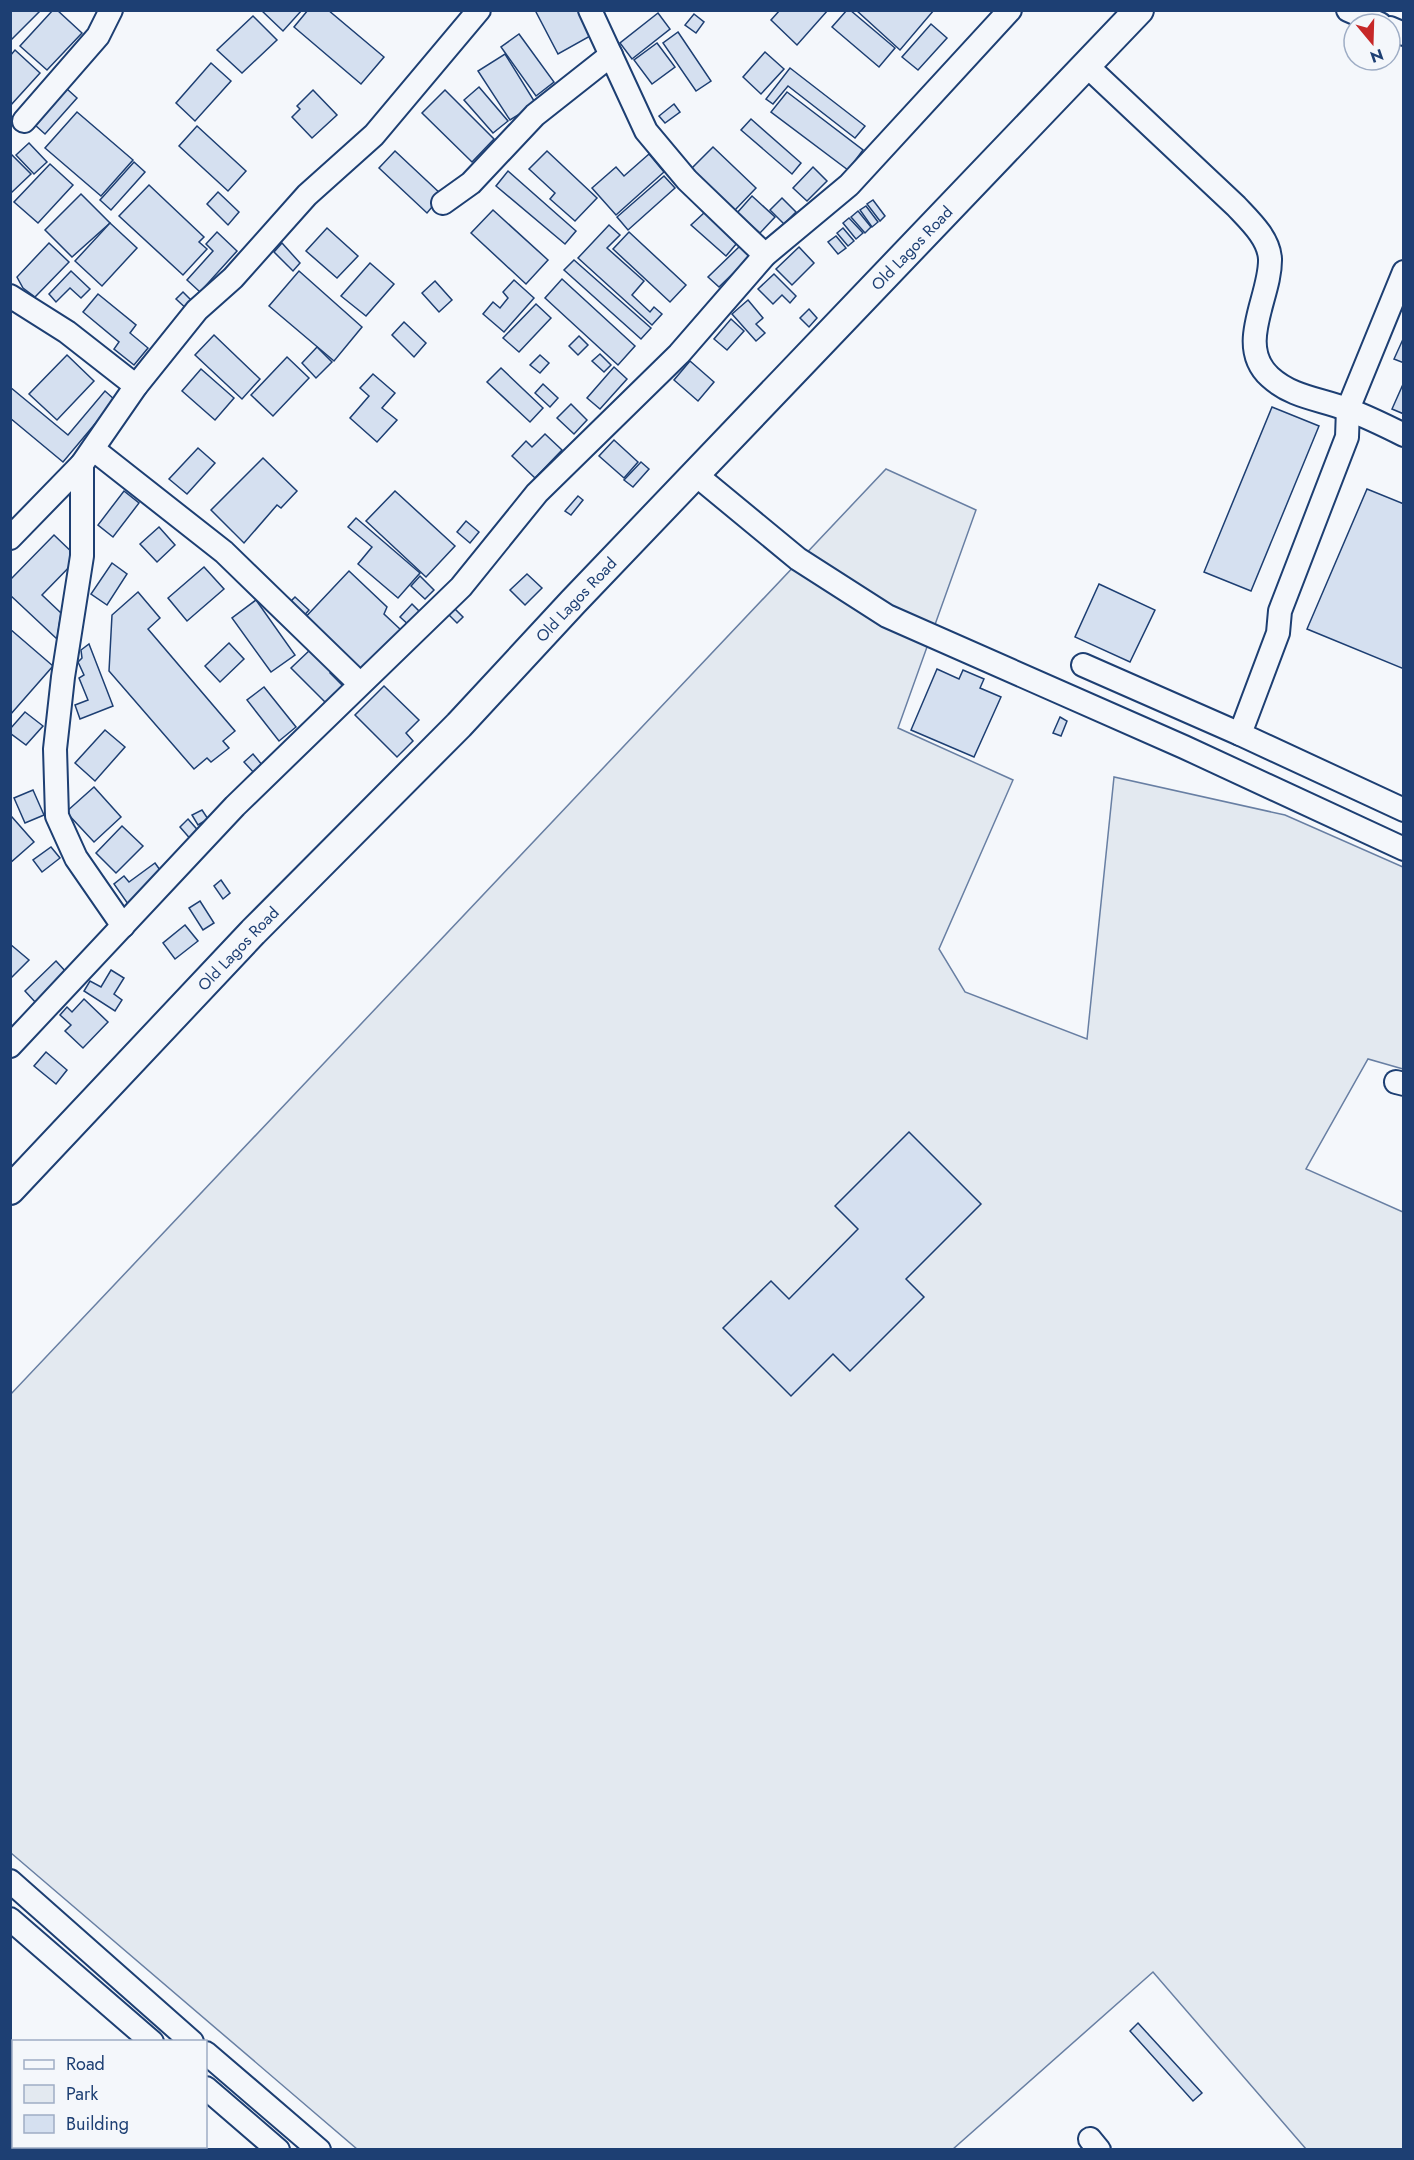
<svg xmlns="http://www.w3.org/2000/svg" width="1414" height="2160" font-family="Jost,sans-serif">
  <rect width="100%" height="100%" fill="#f4f7fb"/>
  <!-- green -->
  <path fill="#e3e9f0" stroke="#687fa3" stroke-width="1.5" d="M886 469 976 510 898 728 1013 780 939 949 965 992 1087 1039 1114 777 1285 815 1403 867V1069L1368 1059 1306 1169 1403 1212V2149H1306L1153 1972 953 2149H357L11 1853 10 1395Z"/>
  <!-- building -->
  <g fill="#d5e0f0" stroke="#1d3f73" stroke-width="1.5">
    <path d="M10 10H41L10 41Z"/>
    <path d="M53 10H57L82 33 47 70 20 46Z"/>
    <path d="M261 10H302L283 31Z"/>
    <path d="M308 10H328L384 57 361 84 294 27Z"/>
    <path d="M535 10H579L592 35 558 54Z"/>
    <path d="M780 10H828L797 45 771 20Z"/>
    <path d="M847 10H850L895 48 879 67 832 27Z"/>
    <path d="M856 10H934L900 50Z"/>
    <path d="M658 13 670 29 632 59 620 43Z"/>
    <path d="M694 14 704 22 696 33 685 25Z"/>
    <path d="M253 16 277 40 242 73 217 50Z"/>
    <path d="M931 24 947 38 918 70 902 57Z"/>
    <path d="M678 32 711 81 696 91 663 43Z"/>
    <path d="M519 34 554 82 536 96 501 47Z"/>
    <path d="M657 43 675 67 652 84 634 60Z"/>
    <path d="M15 50 40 73 10 106V56Z"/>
    <path d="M765 52 784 69 761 94 743 77Z"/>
    <path d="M505 54 536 104 510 120 478 71Z"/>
    <path d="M211 63 231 81 195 121 176 103Z"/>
    <path d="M790 68 865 126 855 138 788 86 773 104 766 99Z"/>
    <path d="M479 87 508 121 493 133 464 100Z"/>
    <path d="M67 89 77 98 45 134 35 125Z"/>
    <path d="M313 90 337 115 312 138 292 117 300 109 297 106Z"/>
    <path d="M445 90 494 139 472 162 422 113Z"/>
    <path d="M787 92 863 150 848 170 771 112Z"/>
    <path d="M674 104 680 112 665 123 659 116Z"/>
    <path d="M77 112 133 160 101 196 45 148Z"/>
    <path d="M751 119 801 163 792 174 741 130Z"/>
    <path d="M197 126 246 171 228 191 179 146Z"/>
    <path d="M29 143 47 162 34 174 16 155Z"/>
    <path d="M713 147 756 188 735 210 691 169Z"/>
    <path d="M395 151 442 195 427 213 379 168Z"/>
    <path d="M547 151 597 198 575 221 550 199 555 193 529 169Z"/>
    <path d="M10 153 31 174 11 193 10 192Z"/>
    <path d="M649 154 664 172 616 215 592 188 616 167 624 176Z"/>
    <path d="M134 162 145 172 111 210 100 200Z"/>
    <path d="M50 164 73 185 38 223 14 202Z"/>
    <path d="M813 167 827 181 807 201 793 188Z"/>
    <path d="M508 171 576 231 565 244 496 186Z"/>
    <path d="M664 176 675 188 628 230 617 217Z"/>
    <path d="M149 185 204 237 199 242 207 249 183 275 119 216Z"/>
    <path d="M218 192 239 212 228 225 207 204Z"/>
    <path d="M81 194 110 223 72 257 45 230Z"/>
    <path d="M752 196 775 217 760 233 737 213Z"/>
    <path d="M782 198 796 212 784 224 770 210Z"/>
    <path d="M873 200 885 216 880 221 867 204Z"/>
    <path d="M866 206 878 222 872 227 860 210Z"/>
    <path d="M493 210 548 260 526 284 471 233Z"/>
    <path d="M858 211 871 227 865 233 851 217Z"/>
    <path d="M705 212 737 243 726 256 691 225Z"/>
    <path d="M849 218 863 233 856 239 843 223Z"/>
    <path d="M110 223 137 248 102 286 75 261Z"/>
    <path d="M609 225 620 235 607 248 644 281 632 295 650 312 654 307 662 314 652 325 578 258Z"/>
    <path d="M327 228 358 256 337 278 306 251Z"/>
    <path d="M843 228 854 241 848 246 837 233Z"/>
    <path d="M217 232 237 251 200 292 187 280 213 251 206 244Z"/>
    <path d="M629 232 686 285 670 302 613 249Z"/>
    <path d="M836 236 846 248 838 254 828 242Z"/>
    <path d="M49 243 69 262 35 297 23 288 17 277Z"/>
    <path d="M282 243 300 263 293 271 274 252Z"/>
    <path d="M741 245 751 256 719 287 708 277Z"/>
    <path d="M799 247 814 263 792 285 776 269Z"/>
    <path d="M574 260 651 328 641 339 564 270Z"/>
    <path d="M370 263 394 284 366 316 341 296Z"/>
    <path d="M71 271 90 289 81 298 70 288 56 302 49 294Z"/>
    <path d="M299 271 362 327 334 361 269 306Z"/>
    <path d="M774 274 796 296 790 303 782 295 773 304 758 289Z"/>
    <path d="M562 279 635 346 618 365 545 298Z"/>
    <path d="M514 280 534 298 504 332 483 314 493 302 500 308 508 298 503 292Z"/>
    <path d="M435 281 452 300 439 312 422 293Z"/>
    <path d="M183 292 195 304 189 311 176 299Z"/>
    <path d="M98 294 136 325 130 333 148 348 134 365 114 349 119 342 83 312Z"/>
    <path d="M748 300 763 318 756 324 765 333 756 341 732 314Z"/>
    <path d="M536 304 551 318 519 352 503 338Z"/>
    <path d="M809 309 817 318 809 327 800 318Z"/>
    <path d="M731 319 744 331 727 350 714 339Z"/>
    <path d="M404 322 426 343 414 357 392 335Z"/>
    <path d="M214 335 260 379 242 399 195 355Z"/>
    <path d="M579 336 588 345 578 355 569 346Z"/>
    <path d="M1404 337V363L1394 359Z"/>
    <path d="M317 347 332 362 316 378 302 363Z"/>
    <path d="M600 354 611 365 604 372 592 361Z"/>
    <path d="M67 355 94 381 57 420 29 394Z"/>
    <path d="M540 355 549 363 540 373 530 365Z"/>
    <path d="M287 357 309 378 273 416 251 395Z"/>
    <path d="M690 361 714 382 698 401 674 380Z"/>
    <path d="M614 367 627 379 600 409 587 398Z"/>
    <path d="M501 368 543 408 530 422 487 382Z"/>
    <path d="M201 369 234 398 215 420 182 391Z"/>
    <path d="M373 374 395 393 382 408 397 420 377 442 350 418 369 396 360 388Z"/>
    <path d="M1404 382V414L1392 409Z"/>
    <path d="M543 384 558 398 550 407 535 393Z"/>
    <path d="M10 387 68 435 105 391 115 400 63 462 10 418Z"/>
    <path d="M571 404 587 420 574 434 557 418Z"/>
    <path d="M1272 407 1319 426 1251 591 1204 572Z"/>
    <path d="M545 434 562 450 535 478 512 456 526 441 532 447Z"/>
    <path d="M614 440 638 462 624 478 599 456Z"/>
    <path d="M198 448 215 463 187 494 169 479Z"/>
    <path d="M263 458 297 491 281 508 277 505 244 543 211 510Z"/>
    <path d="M641 462 649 469 633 487 624 480Z"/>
    <path d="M1367 489 1404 504V669L1307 629Z"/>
    <path d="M124 491 139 503 113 537 98 525Z"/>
    <path d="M395 491 455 546 426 577 366 521Z"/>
    <path d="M578 496 583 500 571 515 565 511Z"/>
    <path d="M356 518 420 573 398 598 358 564 372 547 348 527Z"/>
    <path d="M466 521 479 532 470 543 457 532Z"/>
    <path d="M159 527 175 545 157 562 140 544Z"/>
    <path d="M54 535 78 558 42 595 61 613 57 639 10 595V580Z"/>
    <path d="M112 563 127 574 107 605 91 594Z"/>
    <path d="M204 567 224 589 187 621 168 598Z"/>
    <path d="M349 571 387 607 384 614 401 630 358 677 300 623Z"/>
    <path d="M527 574 542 588 525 605 510 590Z"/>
    <path d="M420 576 434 590 425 599 411 586Z"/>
    <path d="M1099 584 1155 610 1130 662 1075 637Z"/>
    <path d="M138 592 160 618 148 629 235 731 223 741 229 748 211 762 207 758 194 769 109 671 112 615Z"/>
    <path d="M295 597 309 610 300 620 285 607Z"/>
    <path d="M256 600 295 655 271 672 232 618Z"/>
    <path d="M412 604 422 614 410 626 400 617Z"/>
    <path d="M454 608 463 617 457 623 449 615Z"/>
    <path d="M10 629 53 666 10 715Z"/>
    <path d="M229 643 244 659 220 682 205 666Z"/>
    <path d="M89 644 113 706 80 719 75 705 88 700 79 678 84 675 78 662 82 658 81 650Z"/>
    <path d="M311 649 332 670 330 673 345 688 328 705 291 668Z"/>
    <path d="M937 669 959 679 963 670 984 679 980 688 1001 697 974 757 911 730Z"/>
    <path d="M384 686 419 720 406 733 413 741 397 757 355 715Z"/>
    <path d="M264 687 296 727 279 741 247 700Z"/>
    <path d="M25 712 43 726 26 745 10 733V729Z"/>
    <path d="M1060 717 1067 721 1061 736 1053 733Z"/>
    <path d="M105 730 125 747 95 781 75 763Z"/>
    <path d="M253 754 263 766 255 774 244 762Z"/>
    <path d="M94 787 121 817 94 842 66 812Z"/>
    <path d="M33 790 44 815 25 823 14 798Z"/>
    <path d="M202 810 208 819 198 825 192 815Z"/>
    <path d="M12 817 34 842 10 863V819Z"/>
    <path d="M188 819 202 835 193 842 180 827Z"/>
    <path d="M122 826 143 846 116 873 96 853Z"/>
    <path d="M51 847 60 858 42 872 33 860Z"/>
    <path d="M155 863 165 877 128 904 114 884 124 876 129 882Z"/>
    <path d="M221 880 230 893 223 899 214 886Z"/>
    <path d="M200 901 214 923 203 930 189 908Z"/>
    <path d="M185 925 198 941 175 959 163 943Z"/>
    <path d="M10 944 29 960 10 979Z"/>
    <path d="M56 961 67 973 36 1003 25 991Z"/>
    <path d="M111 970 124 978 114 994 122 1000 115 1011 84 991 90 981 101 987Z"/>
    <path d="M84 999 108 1022 83 1048 65 1031 71 1025 60 1015 67 1007 72 1012Z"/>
    <path d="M46 1052 67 1070 56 1084 34 1066Z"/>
    <path d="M909 1132 981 1204 906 1279 924 1297 850 1371 833 1354 791 1396 723 1328 771 1281 789 1299 858 1229 835 1206Z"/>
    <path d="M1138 2023 1202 2093 1193 2101 1130 2031Z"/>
  </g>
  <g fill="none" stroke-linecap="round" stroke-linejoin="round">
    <!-- minor casing -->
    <g stroke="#1d3f73" stroke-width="26">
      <g id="minor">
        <path d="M590 10 646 131 687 180 765 255"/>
        <path d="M1348 10 1380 24"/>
        <path d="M1390 28 1404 34"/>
        <path d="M1086 65 1236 206C1249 220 1269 238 1270 259 1271 297 1235 345 1270 377 1293 398 1322 399 1349 410 1368 417 1386 426 1404 435"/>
        <path d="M24 121 98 36 111 10"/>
        <path d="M443 203 471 183 535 115 611 55"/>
        <path d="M1404 272 1348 409 1347 437 1280 611 1278 633 1240 734 1404 810"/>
        <path d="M10 296 67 332 136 386"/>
        <path d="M93 449 224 552 359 683"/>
        <path d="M82 464V556L63 677 55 749 57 816 76 858 123 926"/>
        <path d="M695 474 798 559 887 616 1184 747 1404 849"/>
        <path d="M10 538 82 464 136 386 197 310 233 278 307 195 374 135 479 10"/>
        <path d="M1083 665 1240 734"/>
        <path d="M10 1046 235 806 461 587 537 493 679 354 765 255 849 185 1010 10"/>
        <path d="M1396 1082 1404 1084"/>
        <path d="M10 1881 192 2042"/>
        <path d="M10 1919 152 2042"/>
        <path d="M206 2053 319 2150"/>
        <path d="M206 2088 278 2150"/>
        <path d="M1090 2139 1099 2150"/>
      </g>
    </g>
    <!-- major casing -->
    <g stroke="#1d3f73" stroke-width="32">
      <g id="major">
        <path id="s1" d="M10 1190 253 932 459 725 573 602 1139 10"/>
      </g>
    </g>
    <!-- minor -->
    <use href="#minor" stroke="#f4f7fb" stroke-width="22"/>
    <!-- major -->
    <use href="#major" stroke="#f4f7fb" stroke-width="28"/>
  </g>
  <g text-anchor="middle" stroke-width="4.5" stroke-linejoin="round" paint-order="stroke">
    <!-- street labels -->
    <g font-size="16" fill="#1d3f73" stroke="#f4f7fb">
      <text dy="6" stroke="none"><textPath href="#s1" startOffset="1304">Old Lagos Road</textPath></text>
      <text dy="6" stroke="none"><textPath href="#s1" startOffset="818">Old Lagos Road</textPath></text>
      <text dy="6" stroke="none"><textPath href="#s1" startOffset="332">Old Lagos Road</textPath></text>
    </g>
  </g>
  <!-- border -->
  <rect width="1414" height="2160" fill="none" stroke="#1d3f73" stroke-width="24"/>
  <!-- legend -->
  <rect x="12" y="2040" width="195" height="108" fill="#f4f7fb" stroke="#9eadc5" stroke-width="1.5"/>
  <rect x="24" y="2060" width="30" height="9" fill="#f4f7fb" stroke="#9eadc5" stroke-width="1.5"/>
  <text x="66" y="2070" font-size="18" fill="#1d3f73">Road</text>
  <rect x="24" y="2085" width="30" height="18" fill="#e3e9f0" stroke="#9eadc5" stroke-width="1.5"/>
  <text x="66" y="2100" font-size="18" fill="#1d3f73">Park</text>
  <rect x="24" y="2115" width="30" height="18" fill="#d5e0f0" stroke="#9eadc5" stroke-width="1.5"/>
  <text x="66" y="2130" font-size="18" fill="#1d3f73">Building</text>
  <!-- north arrow -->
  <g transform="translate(1372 42) rotate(161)"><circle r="28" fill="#f4f7fb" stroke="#9eadc5" stroke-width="1.5"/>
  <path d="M0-4.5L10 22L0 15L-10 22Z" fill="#c62828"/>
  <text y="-9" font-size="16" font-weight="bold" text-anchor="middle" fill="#1d3f73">N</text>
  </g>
</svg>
